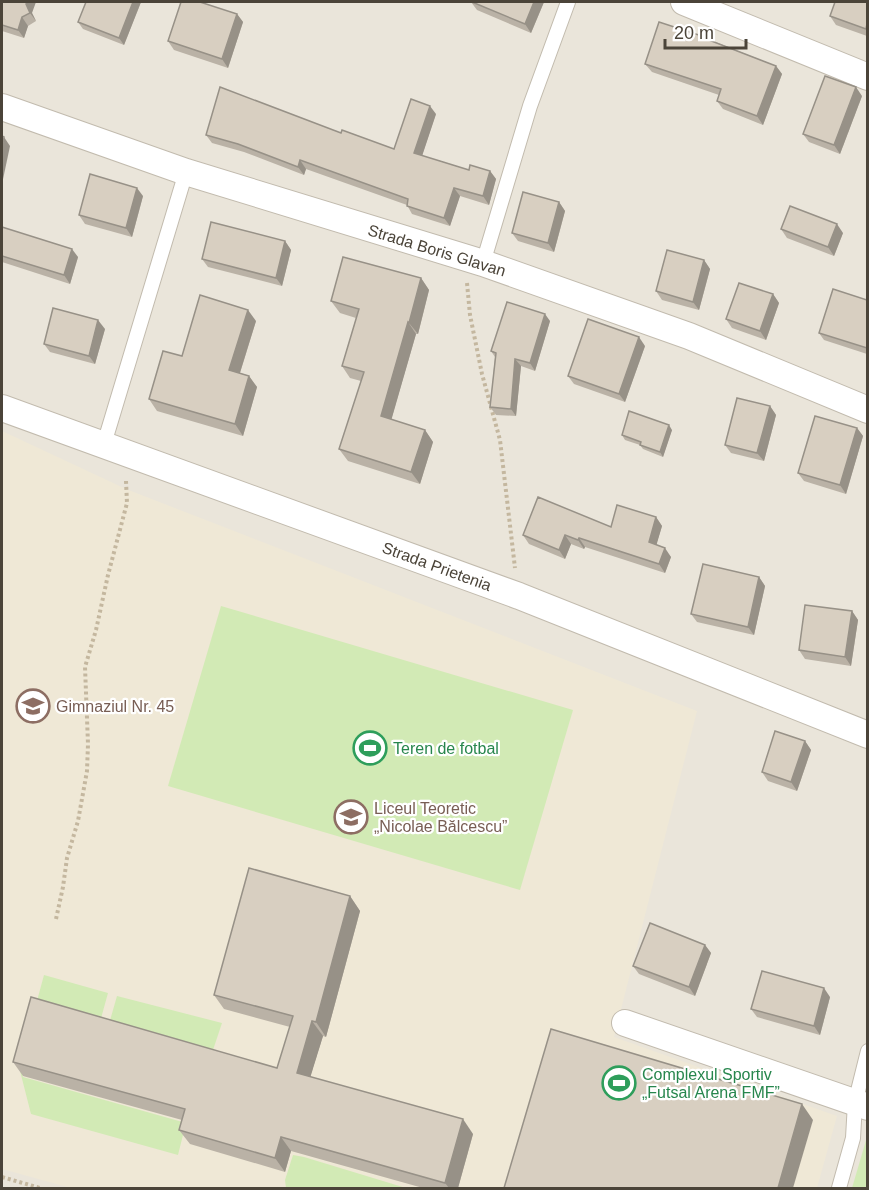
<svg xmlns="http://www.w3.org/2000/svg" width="869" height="1190" font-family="Helvetica,sans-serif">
  <rect width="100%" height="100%" fill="#f6f3ec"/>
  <!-- residential -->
  <rect fill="#eae5da" x="2" y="2" width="865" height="1186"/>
  <!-- education -->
  <path fill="#efe8d6" d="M2 431 126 489 697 711 614 1037 837 1116 817 1188H71L2 1169Z"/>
  <!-- green -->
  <g fill="#d2eab5">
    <path d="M221 606 573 710 520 890 168 786Z"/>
    <path d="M44 975 108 993 100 1022 22 1073 23 1077 186 1123 178 1155 31 1114 19 1067Z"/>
    <path d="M117 996 222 1023 212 1053 109 1024Z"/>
    <path d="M867 1137V1188H852Z"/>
    <path d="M293 1155 304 1157 406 1188H286L285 1180Z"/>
  </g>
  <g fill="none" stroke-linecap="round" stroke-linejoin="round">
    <!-- service casing -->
    <g stroke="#c2bbae" stroke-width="16">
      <g id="service">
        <path d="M483 263 530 106 568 2"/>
        <path d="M104 444 186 172"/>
        <path d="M839 1188 853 1138 855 1103 868 1051"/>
      </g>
    </g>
    <!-- minor casing -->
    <g stroke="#c2bbae" stroke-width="28">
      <g id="minor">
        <path d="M684 2 868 77"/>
        <path d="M2 107 186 172 483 263 689 336 868 410"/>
        <path d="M2 408 519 596 868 735"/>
        <path d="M625 1023 868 1107"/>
      </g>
    </g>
    <!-- path -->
    <g stroke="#c4b79f" stroke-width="4" stroke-dasharray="3 3" stroke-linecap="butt">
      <path d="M467 283 470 315 482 374 500 440 515 568"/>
      <path d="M56 919 63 887 67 858 78 821 87 771 88 744 85 667 96 630 108 575 127 503 126 481"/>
      <path d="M2 1177 40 1188"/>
    </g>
    <!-- service -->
    <use href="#service" stroke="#fff" stroke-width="14"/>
    <!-- minor -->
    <use href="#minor" stroke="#fff" stroke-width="26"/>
  </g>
  <!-- wall -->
  <g fill="#bab2a6">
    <path d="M2 2 32 13 36 21 28 26 24 38 2 31Z"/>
    <path d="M141 2 124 45 83 29 78 22Z"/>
    <path d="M471 2H544L531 33 477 10Z"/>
    <path d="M867 2V36L836 25 830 16Z"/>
    <path d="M237 14 243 22 228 68 174 50 168 41Z"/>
    <path d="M703 37 776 66 782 74 763 125 723 109 717 101 719 95 652 72 645 64Z"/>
    <path d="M862 96 840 154 809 142 803 134Z"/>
    <path d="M436 114 422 156 469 170 490 171 496 179 489 205 460 196 450 226 412 214 407 205 306 169 304 175 244 152 212 143 206 135 341 133 394 149Z"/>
    <path d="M143 196 132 237 85 224 79 215Z"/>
    <path d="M559 202 565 211 554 252 518 241 512 233Z"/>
    <path d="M2 227 78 257 70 284 2 262Z"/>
    <path d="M781 229 843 233 834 256 787 238Z"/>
    <path d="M285 241 291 250 282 286 208 267 202 259Z"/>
    <path d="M704 260 710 269 699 310 662 300 656 291Z"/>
    <path d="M421 278 429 290 418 334H416L391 420 425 430 433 442 420 484 348 461 339 449 361 381 350 378 342 366 356 318 340 313 331 301Z"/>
    <path d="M773 294 779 303 766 340 732 328 726 319Z"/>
    <path d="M867 300V354L824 340 819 333Z"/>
    <path d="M256 321 240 373 249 376 257 387 243 436 157 411 149 399 182 356Z"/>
    <path d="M550 321 535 371 521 366 516 416 496 415 490 407 495 357 491 351Z"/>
    <path d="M105 329 95 364 50 352 44 344Z"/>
    <path d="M645 346 625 402 574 384 568 376Z"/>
    <path d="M770 406 776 415 764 461 731 453 725 445Z"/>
    <path d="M857 428 863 436 846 494 804 481 798 473Z"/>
    <path d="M672 430 663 457 643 449 640 445 625 440 622 435Z"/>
    <path d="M656 517 662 526 656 545 671 557 665 573 585 547 584 549 571 544 565 559 529 544 523 535 611 527Z"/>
    <path d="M759 577 765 586 754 635 697 622 691 614Z"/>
    <path d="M852 611 858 620 851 666 805 659 799 650Z"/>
    <path d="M805 741 811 750 797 791 768 781 762 772Z"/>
    <path d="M350 896 360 911 326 1037 323 1036 310 1077 473 1134 458 1188H423L291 1151 285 1172 190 1144 179 1130 182 1120 23 1076 13 1062 277 1068 290 1027 224 1009 214 995Z"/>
    <path d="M705 945 711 953 695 996 639 974 633 966Z"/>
    <path d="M830 997 820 1035 757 1017 751 1009Z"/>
  </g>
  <!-- shaded-wall -->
  <g fill="#979187">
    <path d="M27 2H36L32 13 36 21 30 13 26 4Z"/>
    <path d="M133 2H141L124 45 119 38Z"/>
    <path d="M534 2H544L531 33 525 24Z"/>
    <path d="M237 14 243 22 228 68 222 59Z"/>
    <path d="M22 17 28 26 24 38 18 30Z"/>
    <path d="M776 66 782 74 763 125 757 116Z"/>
    <path d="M856 87 862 96 840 154 834 145Z"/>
    <path d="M430 106 436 114 420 162 414 153Z"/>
    <path d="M4 137 10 146 2 184V149Z"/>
    <path d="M300 160 306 169 304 175 298 167Z"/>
    <path d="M490 171 496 179 489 205 483 196Z"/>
    <path d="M137 188 143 196 132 237 126 228Z"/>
    <path d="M454 188 460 196 450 226 444 218Z"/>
    <path d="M559 202 565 211 554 252 548 243Z"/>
    <path d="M837 224 843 233 834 256 828 247Z"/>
    <path d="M285 241 291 250 282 286 276 278Z"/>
    <path d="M72 249 78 257 70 284 64 275Z"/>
    <path d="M704 260 710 269 699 310 693 302Z"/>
    <path d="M421 278 429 290 418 334 409 323Z"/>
    <path d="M773 294 779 303 766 340 760 331Z"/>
    <path d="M248 310 256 321 237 382 229 370Z"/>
    <path d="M545 314 550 321 535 371 530 363Z"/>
    <path d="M98 320 105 329 95 364 89 356Z"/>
    <path d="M408 322 416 334 389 428 381 416Z"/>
    <path d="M639 337 645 346 625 402 619 394Z"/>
    <path d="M515 359 521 366 516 416 511 409Z"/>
    <path d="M249 376 257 387 243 436 235 424Z"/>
    <path d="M770 406 776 415 764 461 757 453Z"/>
    <path d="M669 425 672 430 663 457 660 452Z"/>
    <path d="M857 428 863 436 846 494 840 485Z"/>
    <path d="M425 430 433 442 420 484 411 472Z"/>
    <path d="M656 517 662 526 655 550 649 542Z"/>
    <path d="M565 535 571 544 565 559 559 550Z"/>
    <path d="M579 538 585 547 584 549 578 540Z"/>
    <path d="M665 548 671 557 665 573 659 564Z"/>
    <path d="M759 577 765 586 754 635 748 627Z"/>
    <path d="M852 611 858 620 851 666 845 657Z"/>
    <path d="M805 741 811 750 797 791 791 782Z"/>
    <path d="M350 896 360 911 326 1037 316 1022Z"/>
    <path d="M705 945 711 953 695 996 689 987Z"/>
    <path d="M824 988 830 997 820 1035 814 1026Z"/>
    <path d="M312 1021 323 1036 307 1088 297 1073Z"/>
    <path d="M802 1104 813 1120 793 1188H778Z"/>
    <path d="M463 1119 473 1134 458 1188H449L445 1183Z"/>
    <path d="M281 1137 291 1151 285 1172 275 1158Z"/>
  </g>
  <!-- building -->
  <g fill="#d8cfc1" stroke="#979187" stroke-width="1.5">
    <path d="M2 2H27L26 4 30 13 22 17 18 30 2 25Z"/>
    <path d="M86 2H133L119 38 78 22Z"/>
    <path d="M181 2H200L237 14 222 59 168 41Z"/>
    <path d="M472 2H534L525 24Z"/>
    <path d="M835 2H867V24L866 29 830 16Z"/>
    <path d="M659 22 702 36 701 37 776 66 757 116 717 101 721 89 645 64Z"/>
    <path d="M825 76 856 87 834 145 803 134Z"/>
    <path d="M220 87 341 133 342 130 394 149 411 99 430 106 414 153 469 170 470 165 490 171 483 196 454 188 444 218 407 206 408 199 300 160 298 167 238 144 206 135Z"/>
    <path d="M2 136 4 137 2 149Z"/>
    <path d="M90 174 137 188 126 228 79 215Z"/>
    <path d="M523 192 559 202 548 243 512 233Z"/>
    <path d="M790 206 837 224 828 247 781 229Z"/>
    <path d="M211 222 285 241 276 278 202 259Z"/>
    <path d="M2 227 72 249 64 275 2 256Z"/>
    <path d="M667 250 704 260 693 302 656 291Z"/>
    <path d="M343 257 421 278 409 323 408 322 381 416 425 430 411 472 339 449 364 372 342 366 359 309 331 301Z"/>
    <path d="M739 283 773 294 760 331 726 319Z"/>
    <path d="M833 289 867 300V348L819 333Z"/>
    <path d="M200 295 248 310 229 370 249 376 235 424 149 399 163 351 182 356Z"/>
    <path d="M507 302 545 314 530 363 515 359 511 409 490 407 496 353 491 351Z"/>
    <path d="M53 308 98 320 89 356 44 344Z"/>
    <path d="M588 319 639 337 619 394 568 376Z"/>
    <path d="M737 398 770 406 757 453 725 445Z"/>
    <path d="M629 411 669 425 660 452 640 445 641 442 622 435Z"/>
    <path d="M815 416 857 428 840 485 798 473Z"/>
    <path d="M538 497 611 527 617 505 656 517 649 542 665 548 659 564 579 538 578 540 565 535 559 550 523 535Z"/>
    <path d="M703 564 759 577 748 627 691 614Z"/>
    <path d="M805 605 852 611 845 657 799 650Z"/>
    <path d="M775 731 805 741 791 782 762 772Z"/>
    <path d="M249 868 350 896 316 1022 312 1021 297 1073 463 1119 445 1183 281 1137 275 1158 179 1130 185 1109 13 1062 31 997 277 1068 293 1016 214 995Z"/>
    <path d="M650 923 705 945 689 987 633 966Z"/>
    <path d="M762 971 824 988 814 1026 751 1009Z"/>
    <path d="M551 1029 802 1104 778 1188H504Z"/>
  </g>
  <!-- icons -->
  <defs>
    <g id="school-ring" transform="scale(1.725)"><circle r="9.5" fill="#fff" stroke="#8d6e63" stroke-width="1.5"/><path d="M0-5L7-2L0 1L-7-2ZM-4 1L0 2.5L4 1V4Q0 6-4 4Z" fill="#8d6e63"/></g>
    <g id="stadium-ring" transform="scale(1.725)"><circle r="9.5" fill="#fff" stroke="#2e9e5b" stroke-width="1.5"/><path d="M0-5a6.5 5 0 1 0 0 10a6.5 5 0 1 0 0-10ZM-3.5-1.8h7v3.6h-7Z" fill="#2e9e5b"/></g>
  </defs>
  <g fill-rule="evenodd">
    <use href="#school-ring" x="33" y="706"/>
    <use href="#stadium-ring" x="370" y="748"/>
    <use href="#school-ring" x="351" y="817"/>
    <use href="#stadium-ring" x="619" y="1083"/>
  </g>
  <g text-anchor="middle" stroke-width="4.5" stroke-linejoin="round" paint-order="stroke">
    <!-- street labels -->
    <g font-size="16" fill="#4b4439" stroke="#fff">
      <text transform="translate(437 250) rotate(17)" y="6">Strada Boris Glavan</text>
      <text transform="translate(437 566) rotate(20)" y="6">Strada Prietenia</text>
    </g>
    <!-- education labels -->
    <g font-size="16" fill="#785e54" stroke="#fff" text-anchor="start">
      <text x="56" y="712">Gimnaziul Nr. 45</text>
      <text x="374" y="814">Liceul Teoretic<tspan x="374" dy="18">„Nicolae Bălcescu”</tspan></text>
    </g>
    <!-- leisure labels -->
    <g font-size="16" fill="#27864d" stroke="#fff" text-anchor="start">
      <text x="393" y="754">Teren de fotbal</text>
      <text x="642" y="1080">Complexul Sportiv<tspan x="642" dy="18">„Futsal Arena FMF”</tspan></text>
    </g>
  </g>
  <!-- border -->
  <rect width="869" height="1190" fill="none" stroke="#4b4439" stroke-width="6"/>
  <!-- scale -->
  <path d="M665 39v9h81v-9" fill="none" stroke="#4b4439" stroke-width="3"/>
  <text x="674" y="39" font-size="18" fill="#4b4439" stroke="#ffffff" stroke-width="4.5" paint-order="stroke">20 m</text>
</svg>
